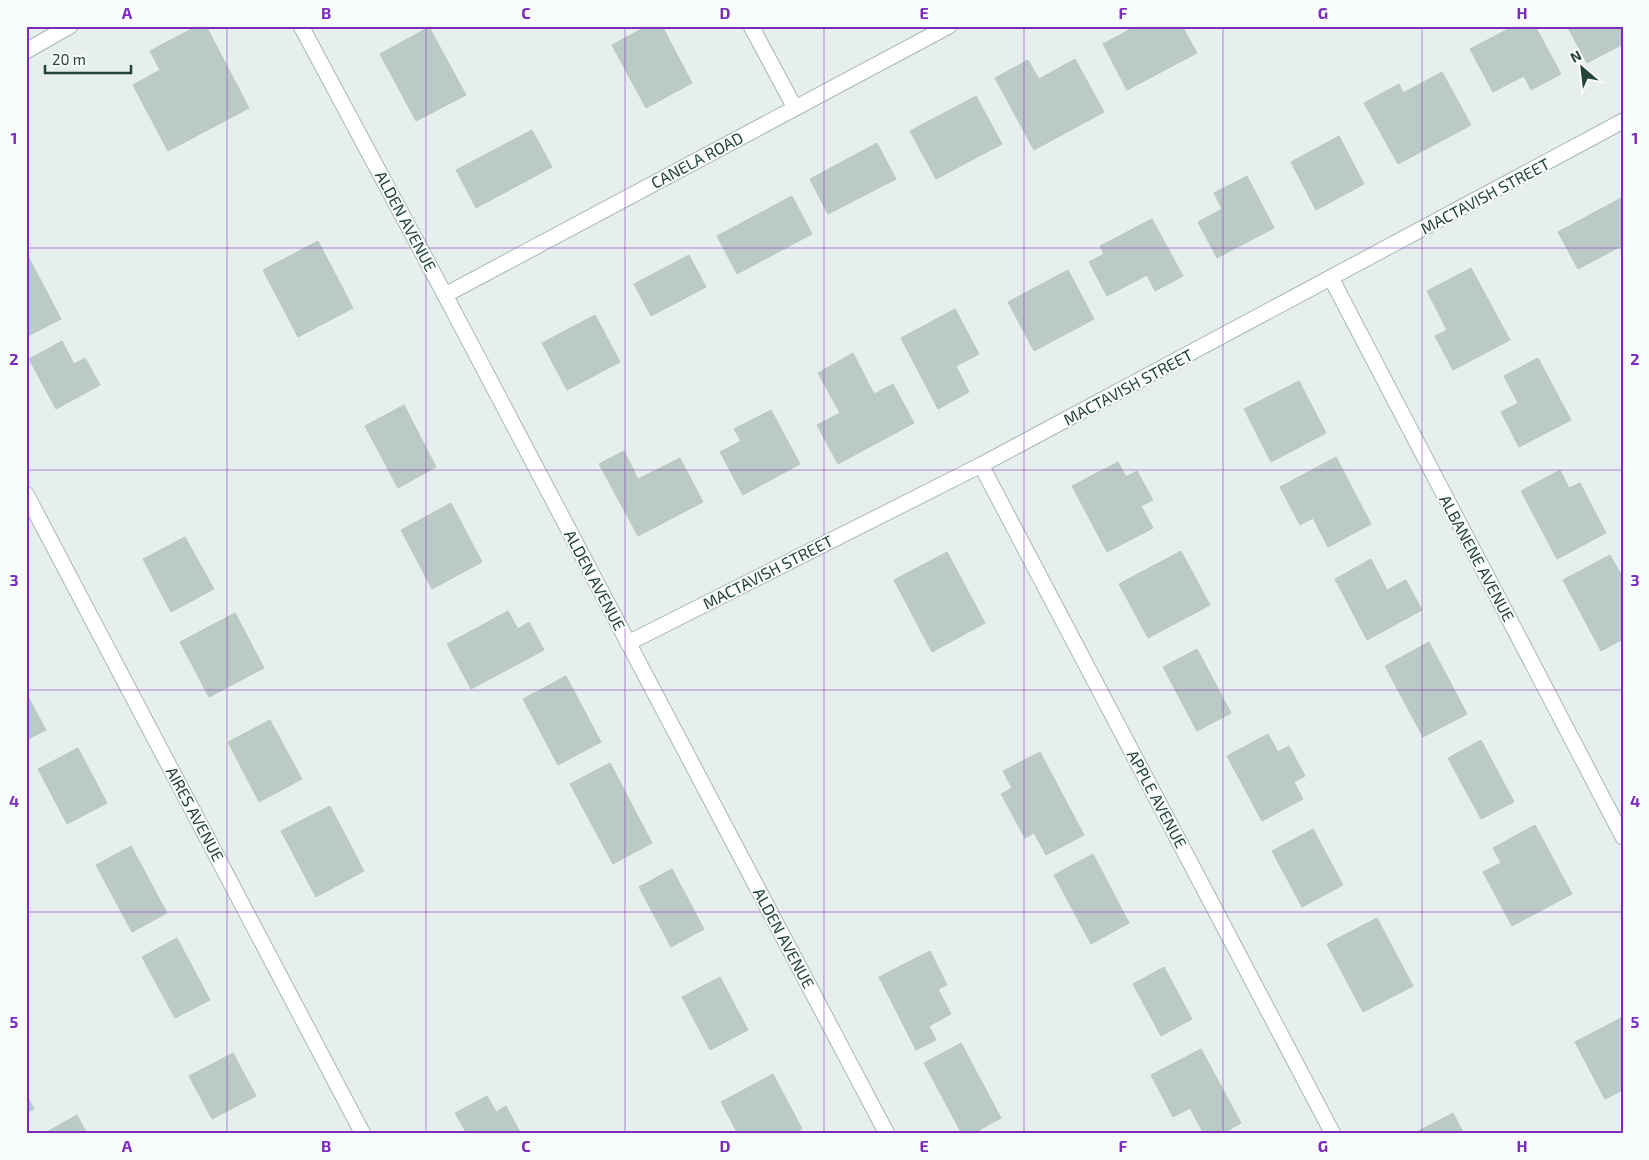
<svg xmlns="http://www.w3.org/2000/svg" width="1649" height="1160" font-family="'Exo 2',sans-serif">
  <rect width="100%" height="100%" fill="#e6efeb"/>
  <!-- building -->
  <g fill="#bbcac4" stroke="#b8c9c2">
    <path d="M197 26H206L249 108 168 151 133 85 160 70 150 51Z"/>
    <path d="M647 26H662L692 83 646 108 612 45Z"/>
    <path d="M1136 26H1182L1197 53 1127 90 1103 44Z"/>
    <path d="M1514 26H1535L1561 74 1531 90 1524 76 1493 92 1470 49Z"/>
    <path d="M1567 26H1623V44L1587 63Z"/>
    <path d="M429 27 466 95 416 121 380 54Z"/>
    <path d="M1075 59 1104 112 1034 150 995 78 1028 60 1039 79Z"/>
    <path d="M1442 72 1471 125 1398 164 1364 103 1399 84 1403 93Z"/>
    <path d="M976 96 1002 144 936 179 910 131Z"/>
    <path d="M532 130 552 167 476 208 456 170Z"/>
    <path d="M1339 136 1364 184 1316 210 1291 162Z"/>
    <path d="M877 143 896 179 828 214 810 179Z"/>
    <path d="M1247 176 1274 228 1217 258 1198 222 1222 209 1214 193Z"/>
    <path d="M792 196 812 234 737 274 717 236Z"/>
    <path d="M1623 197V245L1578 269 1558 232Z"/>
    <path d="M1152 219 1183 276 1155 291 1147 275 1107 296 1089 262 1104 254 1100 246Z"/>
    <path d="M318 241 353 308 298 337 263 270Z"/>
    <path d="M689 255 706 287 651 316 634 284Z"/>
    <path d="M29 258 61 319 26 337V259Z"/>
    <path d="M1471 268 1510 340 1453 370 1435 336 1447 330 1427 291Z"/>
    <path d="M1068 270 1094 319 1034 351 1008 302Z"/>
    <path d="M955 309 979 354 956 366 969 392 938 409 901 338Z"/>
    <path d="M595 315 620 362 567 390 542 343Z"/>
    <path d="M62 341 74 364 85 358 100 385 56 409 29 359Z"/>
    <path d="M853 353 874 394 893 384 914 423 838 464 817 425 840 413 818 373Z"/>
    <path d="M1538 358 1571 420 1519 447 1501 412 1518 403 1504 376Z"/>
    <path d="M1299 381 1326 433 1271 462 1244 409Z"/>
    <path d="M404 405 436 467 398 488 365 426Z"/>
    <path d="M771 410 800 464 743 495 720 452 741 441 734 429Z"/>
    <path d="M624 451 638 479 680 458 703 502 638 536 599 464Z"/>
    <path d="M1336 457 1371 524 1328 547 1313 518 1300 525 1280 487Z"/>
    <path d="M1118 462 1126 477 1137 471 1153 500 1141 506 1153 528 1107 552 1072 486Z"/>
    <path d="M1560 470 1569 488 1580 483 1606 533 1557 559 1521 491Z"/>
    <path d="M451 503 482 562 432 589 401 530Z"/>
    <path d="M185 537 214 589 171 612 143 559Z"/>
    <path d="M1181 551 1210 605 1148 638 1119 584Z"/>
    <path d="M947 552 985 623 932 652 894 580Z"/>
    <path d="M1610 555 1623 578V639L1601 651 1563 580Z"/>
    <path d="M1371 559 1387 590 1406 580 1422 610 1367 640 1335 579Z"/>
    <path d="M508 611 518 629 529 622 544 650 471 689 447 644Z"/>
    <path d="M235 613 264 668 209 697 180 642Z"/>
    <path d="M1429 642 1467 714 1423 737 1385 666Z"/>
    <path d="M1197 649 1231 713 1197 731 1163 667Z"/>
    <path d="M566 676 601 742 558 765 523 699Z"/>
    <path d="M26 693 46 730 26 740Z"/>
    <path d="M270 720 302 779 259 802 228 742Z"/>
    <path d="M1268 734 1278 752 1289 746 1305 776 1294 782 1303 799 1262 821 1227 756Z"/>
    <path d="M1481 740 1514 802 1481 819 1448 758Z"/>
    <path d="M78 748 107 803 67 824 38 769Z"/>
    <path d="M1040 752 1084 835 1046 855 1034 833 1025 838 1001 794 1012 788 1003 771Z"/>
    <path d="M610 763 652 843 613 864 570 784Z"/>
    <path d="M330 806 364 871 316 897 281 831Z"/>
    <path d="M1535 825 1572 894 1512 926 1483 872 1501 863 1493 848Z"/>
    <path d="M1313 829 1343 885 1302 907 1272 851Z"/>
    <path d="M131 846 167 913 132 932 96 865Z"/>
    <path d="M1093 854 1129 923 1091 944 1054 875Z"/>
    <path d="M672 869 704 929 671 947 639 887Z"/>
    <path d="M1377 918 1413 986 1363 1012 1327 944Z"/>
    <path d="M177 938 210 1000 175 1018 142 957Z"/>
    <path d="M930 951 947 985 938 989 951 1014 929 1026 936 1040 916 1050 879 977Z"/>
    <path d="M1164 967 1192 1019 1161 1036 1133 984Z"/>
    <path d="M720 977 748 1030 710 1050 682 997Z"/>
    <path d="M1623 1017V1090L1605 1099 1575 1042Z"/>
    <path d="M961 1043 1001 1118 972 1134H962L924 1063Z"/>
    <path d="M1201 1049 1241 1123 1222 1134H1204L1190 1108 1173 1117 1151 1075Z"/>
    <path d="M233 1053 256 1096 212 1119 189 1076Z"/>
    <path d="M773 1074 802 1129 794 1134H738L721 1102Z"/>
    <path d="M26 1094 34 1109 26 1113Z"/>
    <path d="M487 1096 496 1112 506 1106 521 1134H467L455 1113Z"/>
    <path d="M1453 1113 1464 1134H1413Z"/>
    <path d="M77 1115 87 1134H43Z"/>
  </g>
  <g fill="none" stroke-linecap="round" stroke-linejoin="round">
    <!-- minor casing -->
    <g stroke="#a8b8b2" stroke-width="17">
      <g id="minor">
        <path d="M301 26 445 295 887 1134"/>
        <path d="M751 26 795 108"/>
        <path d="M26 51 70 26"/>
        <path d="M1331 278 1623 837"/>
        <path d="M445 295 949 26"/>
        <path d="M981 465 1333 1134"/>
        <path d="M26 494 363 1134"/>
        <path d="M628 643 981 465 1623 121"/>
      </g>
    </g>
    <!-- minor -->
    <use href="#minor" stroke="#fff" stroke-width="15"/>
  </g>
  <!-- grid -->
  <path fill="none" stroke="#7b2cbf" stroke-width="1" stroke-opacity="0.55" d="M227 26V1134M426 26V1134M625 26V1134M824 26V1134M1024 26V1134M1223 26V1134M1422 26V1134M26 248H1623M26 470H1623M26 690H1623M26 912H1623"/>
  <g text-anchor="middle" stroke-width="4" stroke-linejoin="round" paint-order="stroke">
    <!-- street labels -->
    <g font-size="16" fill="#24423a" stroke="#f7fbf9">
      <text transform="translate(697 160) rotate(-28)" y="6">CANELA ROAD</text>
      <text transform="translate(1485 196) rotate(-28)" y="6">MACTAVISH STREET</text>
      <text transform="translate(406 221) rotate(62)" y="6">ALDEN AVENUE</text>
      <text transform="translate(1128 387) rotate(-28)" y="6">MACTAVISH STREET</text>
      <text transform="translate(1477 558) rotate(62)" y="6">ALBANENE AVENUE</text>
      <text transform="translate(768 572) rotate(-27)" y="6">MACTAVISH STREET</text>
      <text transform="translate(595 580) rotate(62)" y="6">ALDEN AVENUE</text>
      <text transform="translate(1157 799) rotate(62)" y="6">APPLE AVENUE</text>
      <text transform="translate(195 814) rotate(62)" y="6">AIRES AVENUE</text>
      <text transform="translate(784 938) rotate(62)" y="6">ALDEN AVENUE</text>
    </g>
  </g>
  <!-- border -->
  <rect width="1649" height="1160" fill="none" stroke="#f7fbf9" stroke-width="55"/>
  <!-- north arrow -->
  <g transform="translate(1582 68) rotate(332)" stroke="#f7fbf9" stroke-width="4" paint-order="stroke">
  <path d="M0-4L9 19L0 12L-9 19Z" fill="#24423a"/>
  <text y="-8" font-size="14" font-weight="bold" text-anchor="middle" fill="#24423a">N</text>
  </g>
  <!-- scale -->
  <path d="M45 65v8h86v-8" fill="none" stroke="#24423a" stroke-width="2.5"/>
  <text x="52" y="65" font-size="15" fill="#24423a" stroke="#f7fbf9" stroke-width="4" paint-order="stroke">20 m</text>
  <rect x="28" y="28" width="1594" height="1104" fill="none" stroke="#7b2cbf" stroke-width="2"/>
  <g font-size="16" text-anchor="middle" font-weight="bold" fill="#7b2cbf">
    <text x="127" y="19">A</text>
    <text x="326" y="19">B</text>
    <text x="526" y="19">C</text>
    <text x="725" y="19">D</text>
    <text x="924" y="19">E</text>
    <text x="1123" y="19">F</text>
    <text x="1323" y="19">G</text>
    <text x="1522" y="19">H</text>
    <text x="14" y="144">1</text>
    <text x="1635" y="144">1</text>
    <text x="14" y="365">2</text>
    <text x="1635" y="365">2</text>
    <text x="14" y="586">3</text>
    <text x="1635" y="586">3</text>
    <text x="14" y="807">4</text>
    <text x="1635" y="807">4</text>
    <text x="14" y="1028">5</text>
    <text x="1635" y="1028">5</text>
    <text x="127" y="1152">A</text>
    <text x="326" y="1152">B</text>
    <text x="526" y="1152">C</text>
    <text x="725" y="1152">D</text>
    <text x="924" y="1152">E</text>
    <text x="1123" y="1152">F</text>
    <text x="1323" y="1152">G</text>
    <text x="1522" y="1152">H</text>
  </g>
</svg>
